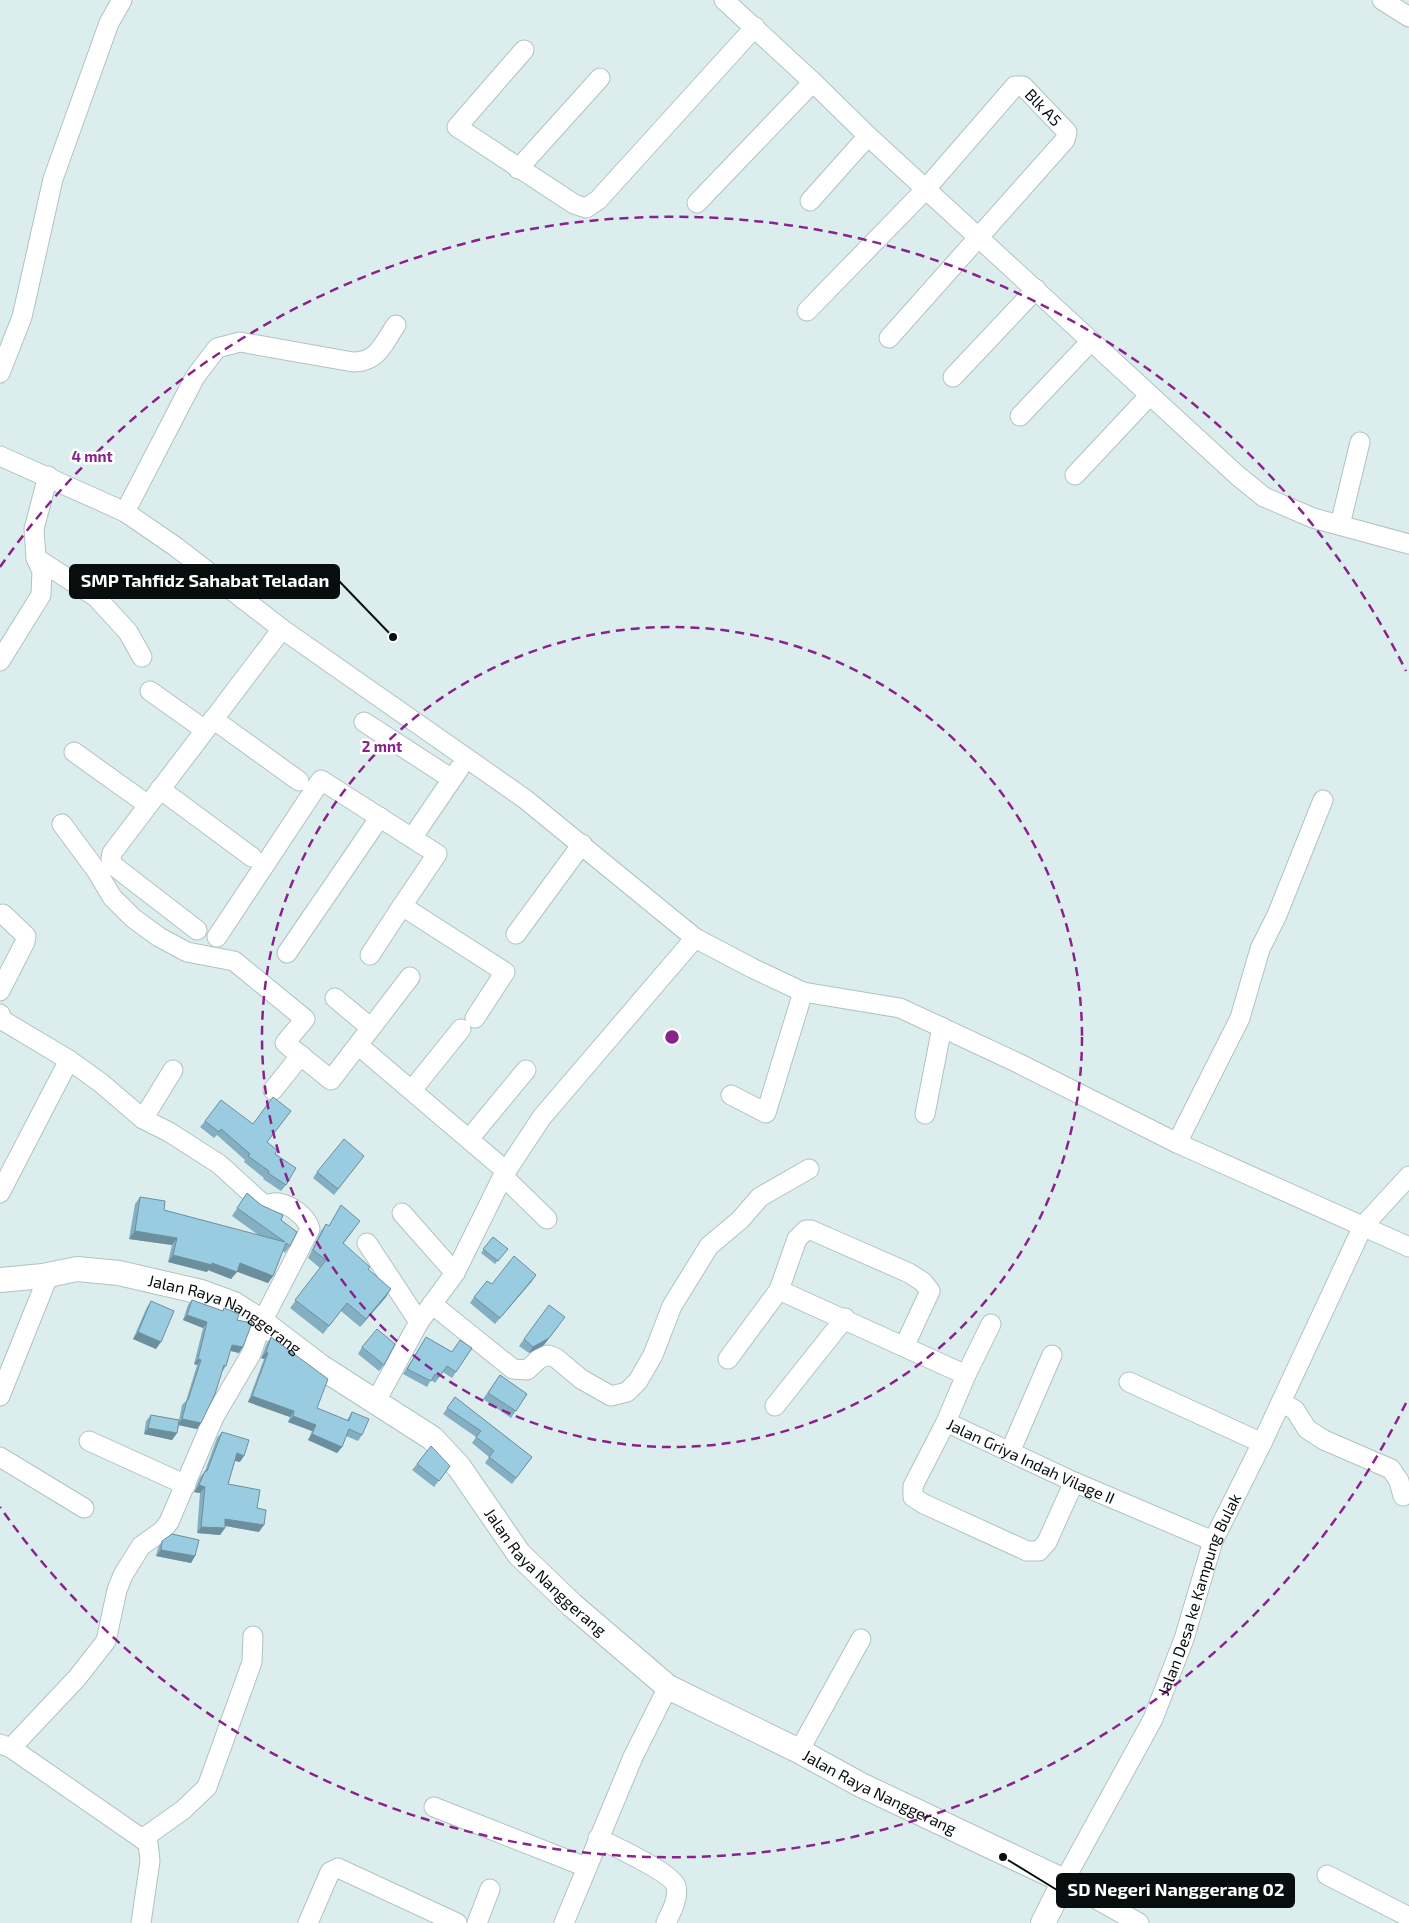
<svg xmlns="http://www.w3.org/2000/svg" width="1409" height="1923" font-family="'Exo 2',sans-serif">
  <rect width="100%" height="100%" fill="#dcedee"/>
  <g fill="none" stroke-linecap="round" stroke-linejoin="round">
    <!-- minor casing -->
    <g stroke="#b1c2c3" stroke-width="21">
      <g id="minor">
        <path d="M724 0 813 82 868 136 1238 476 1264 497 1313 518 1409 544"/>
        <path d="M1382 0 1409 17"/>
        <path d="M524 50 457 127 574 204 586 208 598 200 755 27"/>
        <path d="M518 169 600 78"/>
        <path d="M810 201 868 136"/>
        <path d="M697 203 813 82"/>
        <path id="s1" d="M807 311 924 191 1015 86H1023L1067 132 1065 140 889 338"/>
        <path d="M0 373 22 317 53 179 109 23 122 0"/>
        <path d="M953 377 1036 289"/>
        <path d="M1020 416 1091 341"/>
        <path d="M0 456 125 512 176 547 282 629 112 853 111 859 114 866 197 930"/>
        <path d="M1075 475 1150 395"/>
        <path d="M125 512 195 377 217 348 240 342 353 362C378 362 383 344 396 325"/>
        <path d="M1340 525 1360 442"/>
        <path d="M36 558 96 597 128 632 142 657"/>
        <path d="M282 629 525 799 695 938 752 968 803 992 900 1008 1018 1063 1177 1143 1409 1247"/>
        <path d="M0 661 41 595 42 571 36 558 34 529 48 476"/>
        <path d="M150 691 205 730"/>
        <path d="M213 719 299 781"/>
        <path d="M364 722 452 779"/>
        <path d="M74 752 148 805"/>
        <path d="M160 789 252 857"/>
        <path d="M62 824 96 870 112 897 133 918 159 937 187 952 234 961 305 1019 285 1043 331 1080 410 977"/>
        <path d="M412 838 459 769"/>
        <path d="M516 934 582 844"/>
        <path d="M217 937 321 780 437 854 402 906 505 972 475 1018"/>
        <path d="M287 953 380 817"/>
        <path d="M370 955 402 906"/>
        <path d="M0 991 25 942 26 936 3 914"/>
        <path d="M335 998 371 1028"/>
        <path d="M0 1014 2 1020 69 1060 101 1083 143 1119 169 1132 219 1164 263 1204C268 1205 273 1202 279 1203 291 1205 307 1217 310 1229L262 1322 251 1354 214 1417 169 1522 162 1531 141 1546 123 1575 117 1590 106 1641 77 1678 11 1748"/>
        <path d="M358 1045 506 1171"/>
        <path d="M273 1090 301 1055"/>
        <path d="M412 1090 461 1029"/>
        <path d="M731 1095 766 1113 803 992"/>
        <path d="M925 1114 942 1027"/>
        <path d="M143 1119 173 1070"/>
        <path d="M469 1139 526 1070"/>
        <path d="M1177 1143 1240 1018 1260 949 1277 915 1323 800"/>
        <path d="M503 1176 547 1219"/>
        <path d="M0 1193 69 1060"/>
        <path d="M402 1213 455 1273"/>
        <path d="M367 1243 419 1322"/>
        <path id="s2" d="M779 1290 966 1375 946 1422 1074 1482 1213 1541"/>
        <path d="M432 1304 513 1369 527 1370 539 1359 548 1355 556 1358 581 1379 611 1396 627 1392 638 1381 653 1355 672 1306 709 1246 740 1220 760 1197 809 1169"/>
        <path d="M728 1359 779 1290 797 1239 806 1230H811L909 1273 923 1282 930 1291 904 1347"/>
        <path d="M966 1375 991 1324"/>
        <path d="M1129 1382 1262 1443"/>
        <path d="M0 1396 49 1274"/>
        <path d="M376 1401 419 1322 455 1273 503 1176 542 1117 695 938"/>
        <path d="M1281 1402 1295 1410 1307 1429 1324 1440 1391 1469 1399 1481 1403 1496"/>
        <path d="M775 1406 845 1318"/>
        <path d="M946 1422 913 1486V1497L924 1504 1027 1551H1039L1047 1542 1074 1482"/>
        <path d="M89 1441 186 1485"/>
        <path d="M1010 1452 1052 1355"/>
        <path d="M0 1457 84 1508"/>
        <path d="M0 1744 11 1748 148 1843 150 1861 141 1923"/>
        <path d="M799 1751 861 1639"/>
        <path d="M434 1807 586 1867"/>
        <path d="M598 1838C613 1846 671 1872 676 1886 679 1899 671 1912 666 1923"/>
        <path d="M142 1839 183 1810 207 1787 252 1662 253 1636"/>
        <path d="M1327 1875 1409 1917"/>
        <path d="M308 1923 330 1872 338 1868 457 1923"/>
        <path d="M477 1923 490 1889"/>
        <path d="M564 1923 633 1757 668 1687"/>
        <path id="s3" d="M1139 1923 1064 1881 1153 1719 1184 1639 1213 1541 1262 1443 1363 1226 1409 1176"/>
      </g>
    </g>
    <!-- tertiary casing -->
    <g stroke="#b1c2c3" stroke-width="26">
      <g id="tertiary">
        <path id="s4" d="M0 1280 43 1276 77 1269 119 1273 201 1292 234 1304 262 1322 321 1367 432 1438 459 1467 519 1554 572 1605 668 1687 799 1751 861 1785 1064 1881 1043 1923"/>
      </g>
    </g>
    <!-- minor -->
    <use href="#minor" stroke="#fff" stroke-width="19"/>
    <!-- tertiary -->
    <use href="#tertiary" stroke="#fff" stroke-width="24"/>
  </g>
  <!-- wall -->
  <g fill="#84afc2">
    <path d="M291 1111 267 1142 275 1154 286 1185 281 1191 263 1179 264 1178 244 1162 245 1160 217 1135 214 1138 200 1127 205 1121 253 1124Z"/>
    <path d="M364 1156 334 1195 313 1178 317 1172Z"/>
    <path d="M247 1193 261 1205 281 1220 290 1246 285 1253 283 1251 273 1276 268 1283 237 1271 231 1279 208 1270 207 1272 168 1262 172 1245 129 1239 135 1204 140 1197 164 1210 260 1236 232 1216Z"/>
    <path d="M341 1205 355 1228 343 1244 368 1270 386 1297 360 1327 341 1311 323 1334 290 1308 320 1268 308 1258 321 1231 326 1224 329 1226Z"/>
    <path d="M493 1237 508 1249 495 1264 481 1253Z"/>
    <path d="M532 1281 495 1324 470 1303 474 1297 492 1284Z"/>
    <path d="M192 1300 222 1311 224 1308 237 1320 239 1353 230 1351 226 1366 222 1372 197 1429 179 1425 177 1433 172 1440 144 1434 146 1421 151 1415 179 1420 182 1405 186 1401 197 1365 194 1364 203 1328 183 1320 188 1305Z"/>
    <path d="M151 1301 156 1349 133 1339 147 1307Z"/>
    <path d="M271 1337 317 1408 347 1420 352 1412 362 1435 358 1441 346 1436 342 1447 337 1453 308 1440 312 1431 288 1422 290 1417 248 1402 264 1359 261 1358 267 1343Z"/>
    <path d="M426 1337 452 1352 472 1348 452 1378 443 1372 435 1383 431 1380 427 1387 403 1374Z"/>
    <path d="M524 1339 544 1345 529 1353 519 1346Z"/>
    <path d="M362 1347 384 1365 379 1371 358 1354Z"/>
    <path d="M500 1375 527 1394 511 1418 483 1399Z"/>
    <path d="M455 1397 532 1457 512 1484 485 1463 489 1457 472 1443 476 1437 443 1414Z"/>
    <path d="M222 1432 240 1462 235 1461 228 1484 257 1508 259 1532 225 1526V1528L220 1535 197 1533 200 1493 194 1492 200 1477 205 1471 217 1438Z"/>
    <path d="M417 1464 450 1466 434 1487 412 1470Z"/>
    <path d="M162 1541 195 1556 191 1563 156 1556 158 1548Z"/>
  </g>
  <!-- shaded-wall -->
  <g fill="#6c8f9e">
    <path d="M135 1231 177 1238 172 1245 129 1239Z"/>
    <path d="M173 1255 212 1263 237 1272 231 1279 208 1270 207 1272 168 1262Z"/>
    <path d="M240 1263 273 1276 268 1283 235 1271Z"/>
    <path d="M536 1275 532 1281 495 1324 500 1318Z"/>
    <path d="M391 1289 386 1297 360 1327 366 1319Z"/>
    <path d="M187 1315 207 1322 203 1328 183 1320Z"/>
    <path d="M560 1324 544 1345 529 1353 533 1347Z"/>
    <path d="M138 1332 161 1342 156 1349 133 1339Z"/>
    <path d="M232 1345 243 1347 239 1353 228 1350Z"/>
    <path d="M266 1352 268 1353 264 1359 261 1358Z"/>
    <path d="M198 1359 201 1360 197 1365 194 1364Z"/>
    <path d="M252 1396 294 1411 290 1417 248 1402Z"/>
    <path d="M293 1416 316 1425 312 1431 288 1422Z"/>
    <path d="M182 1419 201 1423 197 1429 178 1425Z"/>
    <path d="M148 1428 177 1433 172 1440 144 1434Z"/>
    <path d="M312 1434 342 1447 337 1453 308 1440Z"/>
    <path d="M237 1453 244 1456 240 1462 232 1460Z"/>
    <path d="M199 1485 205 1487 200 1493 194 1492Z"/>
    <path d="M225 1519 264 1525 259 1532 221 1525Z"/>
    <path d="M201 1527 225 1528 220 1535 197 1533Z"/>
    <path d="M161 1550 195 1556 191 1563 156 1556Z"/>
  </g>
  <!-- building -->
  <g fill="#9acce1" stroke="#6c8f9e">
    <path d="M273 1097 291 1111 267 1142 277 1150 275 1154 296 1168 286 1185 268 1173 269 1171 248 1156 250 1154 221 1129 219 1132 205 1121 221 1100 253 1124Z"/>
    <path d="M344 1139 364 1156 338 1189 317 1172Z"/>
    <path d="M247 1193 261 1205 283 1215 281 1220 297 1232 290 1246 286 1243 273 1276 240 1263 237 1272 212 1263V1265L173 1255 177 1238 135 1231 140 1197 165 1201 164 1210 285 1242 237 1208Z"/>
    <path d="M341 1205 360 1221 343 1243 370 1267 368 1269 391 1289 366 1319 347 1303 329 1326 295 1300 326 1260 313 1250 326 1224 329 1226Z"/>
    <path d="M493 1237 508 1249 498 1261 483 1249Z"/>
    <path d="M514 1256 536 1275 500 1318 474 1297 487 1281 492 1284Z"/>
    <path d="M192 1300 223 1311 224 1308 234 1312 239 1315 237 1320 252 1323 243 1347 232 1345 226 1366 224 1365 215 1394 201 1423 182 1419 187 1400H188L201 1360 198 1359 207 1322 187 1315Z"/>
    <path d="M151 1301 174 1311 161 1342 138 1332Z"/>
    <path d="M549 1305 565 1317 549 1338 533 1347 524 1339Z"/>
    <path d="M377 1329 395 1344 384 1365 362 1347Z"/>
    <path d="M271 1337 328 1379 317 1408 349 1421 352 1412 369 1419 362 1435 349 1429 342 1447 312 1434 316 1425 293 1416 294 1411 252 1396 268 1353 266 1352Z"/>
    <path d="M426 1337 452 1352 460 1340 472 1348 456 1372 447 1366 439 1377 435 1374 431 1381 407 1369Z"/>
    <path d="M500 1375 527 1394 516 1411 488 1393Z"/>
    <path d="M455 1397 532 1457 516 1478 489 1457 494 1451 476 1437 481 1431 447 1408Z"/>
    <path d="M151 1415 179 1420 177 1433 148 1428Z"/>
    <path d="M222 1432 249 1440 244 1456 237 1453 228 1484 260 1490 257 1508 266 1510 264 1525 225 1519V1528L201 1527 205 1487 199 1485 205 1471H207Z"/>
    <path d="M431 1446 450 1466 439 1481 417 1464Z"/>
    <path d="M172 1534 199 1540 195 1556 161 1550 162 1541Z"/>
  </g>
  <!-- distance rings -->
  <g fill="none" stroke="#89238b" stroke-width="2.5" stroke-dasharray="9 6">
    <circle cx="672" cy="1037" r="410"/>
    <path d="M1406 1403A820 820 0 0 1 0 1507M0 567A820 820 0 0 1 1406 671"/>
  </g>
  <g text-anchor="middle" stroke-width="5" stroke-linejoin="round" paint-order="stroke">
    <!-- street labels -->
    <g font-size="16" fill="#080e0e" stroke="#fff">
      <text dy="6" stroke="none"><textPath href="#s1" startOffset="344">Blk A5</textPath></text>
      <text dy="6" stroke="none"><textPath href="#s4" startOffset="235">Jalan Raya Nanggerang</textPath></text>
      <text dy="6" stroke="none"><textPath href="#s2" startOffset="350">Jalan Griya Indah Vilage II</textPath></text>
      <text dy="6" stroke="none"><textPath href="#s4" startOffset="655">Jalan Raya Nanggerang</textPath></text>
      <text dy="6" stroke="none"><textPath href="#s3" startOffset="404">Jalan Desa ke Kampung Bulak</textPath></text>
      <text dy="6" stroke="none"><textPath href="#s4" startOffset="1060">Jalan Raya Nanggerang</textPath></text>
    </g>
  </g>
  <circle cx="672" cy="1037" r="8" fill="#89238b" stroke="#fff" stroke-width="2.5"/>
  <g font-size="15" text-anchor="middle" font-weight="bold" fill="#89238b" stroke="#fff" stroke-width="5" stroke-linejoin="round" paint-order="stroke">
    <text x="92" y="462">4 mnt</text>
    <text x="382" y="752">2 mnt</text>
  </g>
  <!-- callouts -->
  <path fill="none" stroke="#080e0e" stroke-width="2" d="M393 637L339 581M1003 1857L1057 1890"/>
  <g fill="#080e0e" stroke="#fff" stroke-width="2">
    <circle cx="393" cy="637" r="5"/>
    <circle cx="1003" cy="1857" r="5"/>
  </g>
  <g fill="#080e0e" stroke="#080e0e" stroke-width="2">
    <rect x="70" y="565" width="269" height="33" rx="5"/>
    <rect x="1057" y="1874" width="237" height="33" rx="5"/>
  </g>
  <g font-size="18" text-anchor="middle" font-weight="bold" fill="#fff">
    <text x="205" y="587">SMP Tahfidz Sahabat Teladan</text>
    <text x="1176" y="1896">SD Negeri Nanggerang 02</text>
  </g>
</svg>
